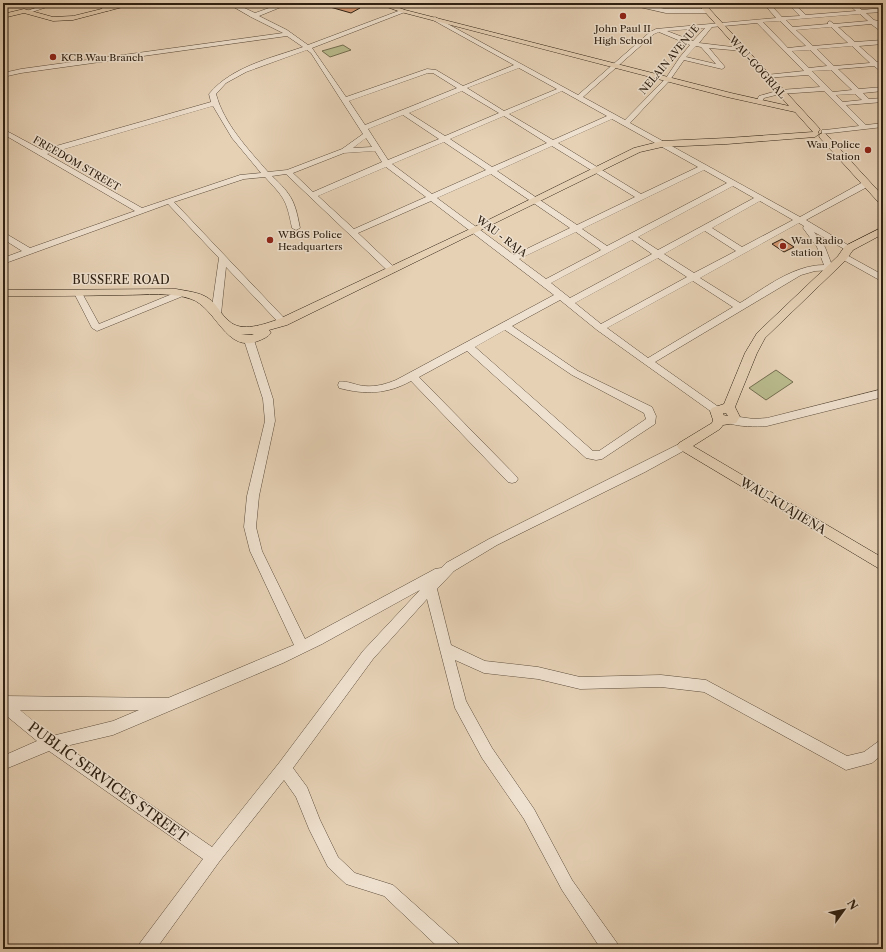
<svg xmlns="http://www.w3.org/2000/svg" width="886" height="952" font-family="'Libre Caslon Text',serif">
  <rect width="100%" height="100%" fill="#e6d1b5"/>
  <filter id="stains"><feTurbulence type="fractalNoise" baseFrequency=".005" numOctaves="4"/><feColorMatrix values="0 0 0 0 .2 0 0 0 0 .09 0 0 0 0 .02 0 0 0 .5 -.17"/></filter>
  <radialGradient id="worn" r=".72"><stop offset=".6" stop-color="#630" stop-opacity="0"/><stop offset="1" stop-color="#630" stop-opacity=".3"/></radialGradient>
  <!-- green -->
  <g fill="#b8ba8c" stroke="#736d4f">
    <path d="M343 45 351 50 330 57 322 51Z"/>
    <path d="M776 370 793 382 766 400 749 388Z"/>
  </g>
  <!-- building -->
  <g fill="#d49770" stroke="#2e2012">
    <path d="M323 3H342L360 8 351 13 323 5Z"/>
    <path d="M782 239 794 247 784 252 772 244Z"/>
  </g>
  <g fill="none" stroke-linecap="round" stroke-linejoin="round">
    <!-- minor casing -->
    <g stroke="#5c4c3b" stroke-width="1">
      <g id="minor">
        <path d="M6 3H12L3 11V6Z"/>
        <path d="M50 3H59L29 13 24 12Z"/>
        <path d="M93 3H100L111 10 106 11Z"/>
        <path d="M227 3H234L255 13 283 3H291L259 16 287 30 308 45 401 10H405V12L312 48 346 97 427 69 436 70 463 86 514 65 433 20V18L435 17 578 95 650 32 656 29 776 18 763 3H769L782 17 800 16 787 3H793L806 15 856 11 847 3H854L862 10 883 8V12L866 13 874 20 878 21V23L883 28V33L871 24 838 27 855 42 883 40V44L859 46 877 62 882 63 883 64 881 66 883 68V73L874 66 838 69 859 89 883 87V91L863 93 869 99 883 98V102L846 105 866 125 883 123V127L822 134V130H825L859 126 824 91 780 94 764 98 761 103H757L756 102 759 96 780 90 820 87 808 75 764 78V76L766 75 804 71 757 23 712 27 699 43 741 48 744 50 743 51 709 48 725 67 722 69 684 60 670 80 630 123 800 217 863 182H869V186L806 220 853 248 852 250H846L814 232 825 247 833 268 832 270 815 271 801 275 655 362 720 408 721 411 720 414 716 415 597 330 560 300 512 326 578 371 652 407 656 416 655 424 602 459 596 460 586 458 467 351 419 377 516 476 518 479 516 482 512 483 508 482 411 381C388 394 365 395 339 388L338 385 339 382C347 380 357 386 365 386 376 387 386 384 396 380L554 295 431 201 358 233 395 268 396 270 395 272H389L286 174 272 176C292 195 295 201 300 228L296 230 292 228C286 198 284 198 265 177L244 179 174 202 286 320 288 322 283 325 280 324 226 267 221 314 216 317 213 316 211 314 219 258 168 204 3 264V258L22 251 3 239V232L30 248 135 211 3 134V129L42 150 211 102 209 94C231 67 271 58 303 47L287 36 21 73 3 77V73L21 69 283 33 251 17ZM860 14 868 21 834 24 830 21 828 22V24L793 27 786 20ZM780 21 806 46 788 48 763 22ZM831 27 848 43 813 46 796 30ZM705 28 693 41 667 31ZM659 32 690 45 680 57 666 78 625 120 583 97 654 34ZM696 46 701 47 716 64 686 57ZM852 46 870 63 834 66 817 49ZM307 50 311 53 363 134 342 149 287 170 268 172C248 149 224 124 216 94L226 83 246 72ZM810 50 827 66 809 68 792 51ZM519 68 557 89 504 111 467 88ZM831 70 852 90 833 92 812 71ZM428 73H433L457 88 365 125 349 101ZM462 91 499 113 445 136 409 113ZM562 91 607 116 553 140 509 114ZM855 94 862 100 843 102 836 95ZM213 106 232 138 261 173 240 175 142 208 47 154ZM403 115 439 139 388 160 368 129ZM504 116 547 143 492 167 450 139ZM612 119 698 167 641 194 558 143ZM366 138 372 147 353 148ZM444 142 486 170 432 194 392 164ZM552 146 635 197 577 225 497 171ZM375 151 382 162 313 192 293 173 344 153ZM386 167 426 197 354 229 318 196ZM704 170 727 183 607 246 582 229ZM491 174 570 228 514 255 437 198ZM733 186 754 198 658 250 638 237ZM760 201 793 220 742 247 712 228ZM799 223 804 226 803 228 817 247 824 265C793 265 765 288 740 303L700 278ZM705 231 736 251 694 273 664 254ZM576 232 601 250 546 279 519 259ZM632 240 652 254 570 298 551 283ZM658 258 687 277 601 324 575 303ZM693 281 733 307 648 358 607 328ZM505 330 572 375 644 413 646 419 599 451H593L475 347Z"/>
        <path d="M622 3H634L666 9H707L710 11 707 13H666Z"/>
        <path d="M843 253 883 275V282L840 258 839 256 840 254Z"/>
        <path d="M78 290 82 293 99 324 177 292H183L185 294 183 296 97 331 92 328 74 293Z"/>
        <path d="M249 337 254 340 273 399 275 421 259 496 256 527 262 551 305 639 435 569 441 568 446 563 489 539 683 442 687 443 688 446 687 449 645 472 497 545 454 571 437 589 451 645 485 661 538 667 580 677 661 675 706 680 847 756 864 752 883 738V754L872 763 846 770 704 692 661 687 580 689 538 679 484 673 455 660 466 701 492 748 534 809 572 880 617 943 619 949H601L562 890 524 819 482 758 455 708 427 599 373 659 293 768 307 787 320 820 338 857 355 873 393 885 458 943 460 949H440L384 896 346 884 328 867 309 829 296 797 284 780 219 862 156 949H138L140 943 203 859 49 751 3 770V756L37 741 3 713V696L168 698 294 645 250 551 244 527 247 496 265 421 263 399 244 340ZM420 590 363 651 279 763 212 847 66 746 113 735 283 663 322 644ZM20 710H139L113 721 52 736Z"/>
        <path d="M883 389V397L767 426C754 427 741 427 728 423L727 420 728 417 732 416 754 419 767 418Z"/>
      </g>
    </g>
    <!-- major casing -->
    <g stroke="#2e2012" stroke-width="1">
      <g id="major">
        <path d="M126 3H138L73 20 53 21 24 13 3 18V14L24 9 53 17 73 16Z"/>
        <path d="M376 3H386L405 10 731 93 789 106 697 3H704L819 128 820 130 818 132 819 134 815 137 727 144 662 147 640 152 287 325 269 330 271 333C268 337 263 339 258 341 226 354 216 307 191 299 171 292 146 295 124 295 84 296 44 296 3 296V290L176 289C186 291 199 292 208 298 217 304 221 315 229 321 241 333 265 324 279 319L472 228 634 148 662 141 727 138 813 132 795 112 727 97 401 12ZM241 334H254L251 335Z"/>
        <path d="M823 133 826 134 883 196V205L880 204 820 138 819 136 820 134Z"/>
        <path d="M883 227V234L853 250 846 260 765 338 757 353 735 407 740 417 736 423 723 425 720 429 693 446 883 558V571L679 449 677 446 679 443 712 423 713 420 710 411 712 408 724 404 745 353 757 333 838 256 845 246ZM723 413H726L728 416 723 415Z"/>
      </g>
    </g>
    <!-- minor -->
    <use href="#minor" fill="#efe1cf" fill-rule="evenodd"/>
    <!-- major -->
    <use href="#major" fill="#e6d1b5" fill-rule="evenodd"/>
  </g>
  <!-- markers -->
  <g fill="#8f2418" stroke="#efe1cf" stroke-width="1.5">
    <circle cx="623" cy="16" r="4"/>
    <circle cx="53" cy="57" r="4"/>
    <circle cx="868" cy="150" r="4"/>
    <circle cx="270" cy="240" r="4"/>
    <circle cx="783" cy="246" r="4"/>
  </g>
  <g text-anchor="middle" stroke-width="3" stroke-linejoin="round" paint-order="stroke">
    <!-- far-poi labels -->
    <g font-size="10" fill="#2e2012" stroke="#efe1cf" text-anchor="start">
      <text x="623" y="32" text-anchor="middle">John Paul II<tspan x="623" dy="12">High School</tspan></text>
      <text x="61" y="61">KCB Wau Branch</text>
      <text x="860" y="148" text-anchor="end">Wau Police<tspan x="860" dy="12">Station</tspan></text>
      <text x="278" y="238">WBGS Police<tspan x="278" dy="12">Headquarters</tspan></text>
      <text x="791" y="244">Wau Radio<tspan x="791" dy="12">station</tspan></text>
    </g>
    <!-- far-street labels -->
    <g font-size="10" fill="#2e2012" stroke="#efe1cf">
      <text transform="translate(669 59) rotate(-50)" y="4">NELAIN AVENUE</text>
      <text transform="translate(758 67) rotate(48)" y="4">WAU-GOGRIAL</text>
      <text transform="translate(77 163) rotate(30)" y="4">FREEDOM STREET</text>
      <text transform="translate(502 236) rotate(37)" y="4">WAU - RAJA</text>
    </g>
    <!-- street labels -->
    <g font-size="12" fill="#2e2012" stroke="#efe1cf">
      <text x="121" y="284">BUSSERE ROAD</text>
      <text transform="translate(783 506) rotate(31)" y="4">WAU-KUAJIENA</text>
    </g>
    <!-- near-street labels -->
    <g font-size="14" fill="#2e2012" stroke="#efe1cf">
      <text transform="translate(108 782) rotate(36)" y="5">PUBLIC SERVICES STREET</text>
    </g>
  </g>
  <!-- margin -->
  <rect width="886" height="952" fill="none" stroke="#e6d1b5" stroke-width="16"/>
  <rect x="4" y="4" width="878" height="944" fill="none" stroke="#2e2012" stroke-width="2"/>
  <rect x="8" y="8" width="870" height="936" fill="none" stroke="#2e2012"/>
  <!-- north arrow -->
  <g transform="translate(844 910) rotate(57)" stroke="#efe1cf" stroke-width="3" paint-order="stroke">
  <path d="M0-3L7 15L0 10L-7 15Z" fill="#2e2012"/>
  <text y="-6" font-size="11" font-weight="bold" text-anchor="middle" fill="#2e2012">N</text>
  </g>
  <rect width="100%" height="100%" filter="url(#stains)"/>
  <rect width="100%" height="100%" fill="url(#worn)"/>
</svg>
